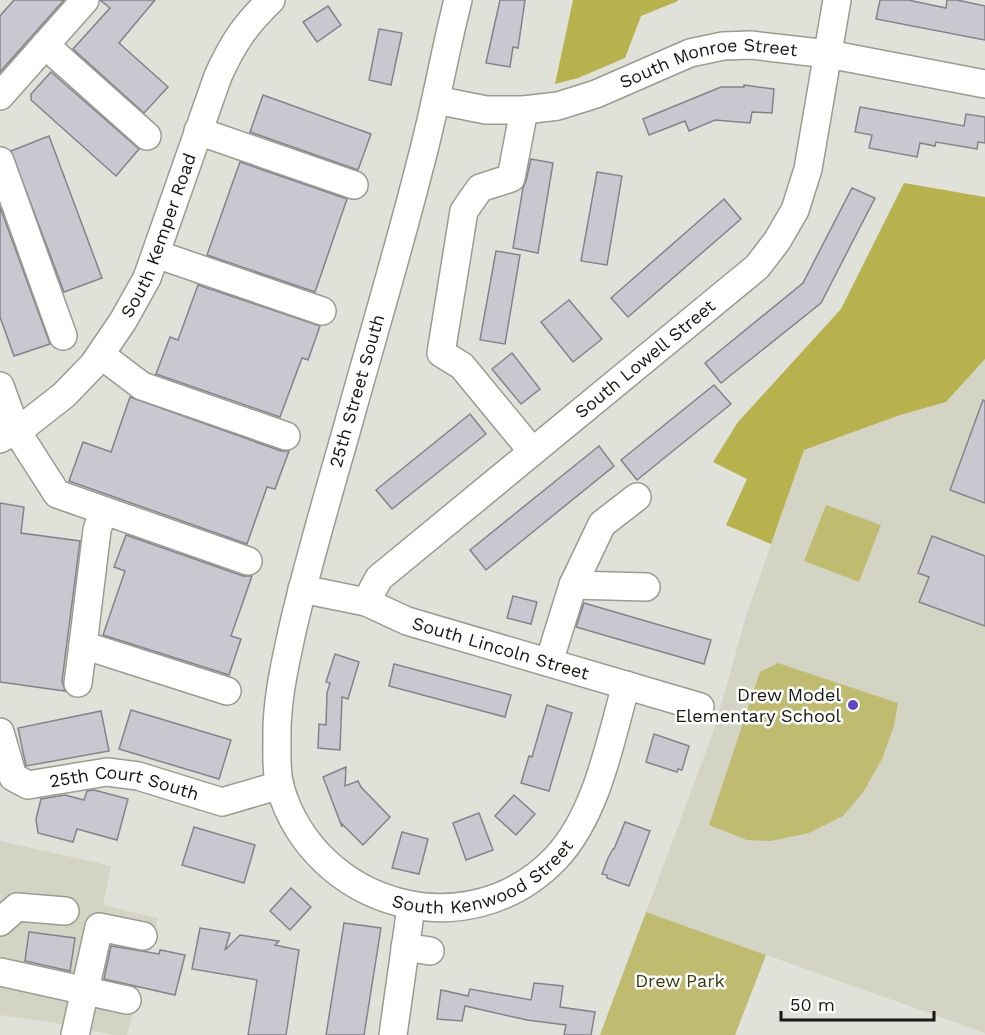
<svg xmlns="http://www.w3.org/2000/svg" width="985" height="1035" font-family="'Work Sans',sans-serif">
  <rect width="100%" height="100%" fill="#e0e1d8"/>
  <!-- built -->
  <g fill="#d4d4c4">
    <path d="M985 359V1033L646 912 715 727 746 616 804 450 900 415 946 402Z"/>
    <path d="M0 841 111 866 103 905 158 918 127 1035H113L55 1023 0 1015Z"/>
  </g>
  <!-- green -->
  <g fill="#bfbc72">
    <path d="M826 505 881 525 859 582 804 561Z"/>
    <path d="M778 663 898 703 894 726 882 759 864 791 843 816 809 833 771 841 747 840 709 825 760 672Z"/>
    <path d="M646 912 766 955 735 1035H600Z"/>
  </g>
  <!-- forest -->
  <g fill="#b7b24d">
    <path d="M573 0H678V1L641 16 625 58 578 78 555 84Z"/>
    <path d="M904 183 985 197V359L946 402 900 415 804 450 771 544 726 525 747 479 713 462 738 422 841 309Z"/>
  </g>
  <!-- building -->
  <g fill="#c9c8d0" stroke="#84838b" stroke-width="1.5">
    <path d="M14 0H64L0 72V16Z"/>
    <path d="M100 0H155L119 43 168 87 144 113 73 49 110 8Z"/>
    <path d="M500 0H525L518 48 513 47 510 67 486 63Z"/>
    <path d="M880 0H908L946 8 947 0H957L985 6V40L876 19Z"/>
    <path d="M328 6 341 25 317 42 303 22Z"/>
    <path d="M379 29 402 33 391 85 369 80Z"/>
    <path d="M51 72 139 149 116 176 31 100V94Z"/>
    <path d="M744 85 774 89 772 113 752 112 750 123 715 120 689 131 685 121 649 135 643 119 721 87H744Z"/>
    <path d="M263 95 371 134 358 170 250 132Z"/>
    <path d="M860 107 964 126 966 114 985 117V143L978 142 977 149 936 142 935 146 920 143 917 157 869 148 872 135 855 132Z"/>
    <path d="M49 136 102 278 64 292 11 151Z"/>
    <path d="M531 159 553 163 538 253 513 248 523 188 526 181Z"/>
    <path d="M240 162 347 199 315 292 207 255Z"/>
    <path d="M597 172 622 176 607 265 581 261Z"/>
    <path d="M852 188 875 198 821 303 721 383 705 363 803 283Z"/>
    <path d="M724 199 741 219 628 317 611 298Z"/>
    <path d="M0 207 50 344 14 356 0 317Z"/>
    <path d="M496 251 520 255 505 344 480 340Z"/>
    <path d="M198 285 320 326 308 360 302 358 280 417 156 374 170 337 178 340Z"/>
    <path d="M569 300 602 339 573 362 541 322Z"/>
    <path d="M512 353 540 389 521 404 492 369Z"/>
    <path d="M714 385 731 404 637 480 621 460Z"/>
    <path d="M130 397 281 451H289L275 489 267 487 247 544 69 481 83 442 111 452Z"/>
    <path d="M983 400 985 401V503L950 490Z"/>
    <path d="M470 414 486 434 392 509 376 490Z"/>
    <path d="M599 446 614 466 486 570 470 550Z"/>
    <path d="M0 503 24 507 21 533 80 541 62 681 65 691 0 682Z"/>
    <path d="M126 535 243 576H252L231 636 241 639 229 675 103 635 125 571 114 567Z"/>
    <path d="M932 536 985 556V626L919 602 929 577 918 573Z"/>
    <path d="M513 596 537 602 531 624 507 618Z"/>
    <path d="M584 603 711 640 704 664 576 627Z"/>
    <path d="M335 654 359 662 348 699 342 697 340 750 318 748 319 724 326 725 327 693 330 683 326 682Z"/>
    <path d="M394 664 511 695 505 717 389 686Z"/>
    <path d="M547 705 572 713 549 791 521 783 529 756 532 757Z"/>
    <path d="M131 710 231 740 219 779 119 749Z"/>
    <path d="M101 711 109 751 26 766 18 728Z"/>
    <path d="M654 734 689 746 682 770 678 769 677 772 646 762Z"/>
    <path d="M346 767 345 786 358 781 361 787 390 817 363 845 342 824V827L323 777Z"/>
    <path d="M94 790 128 799 117 840 77 829 73 842 38 833 36 819 41 799 65 795 84 800 87 791Z"/>
    <path d="M514 795 535 814 516 835 495 816Z"/>
    <path d="M479 813 493 850 466 860 453 823Z"/>
    <path d="M625 822 650 831 629 886 607 878V875L602 874 608 858 613 849H614Z"/>
    <path d="M194 827 255 845 244 883 182 865Z"/>
    <path d="M402 832 428 839 419 874 392 868Z"/>
    <path d="M291 888 311 907 290 930 270 911Z"/>
    <path d="M344 923 381 928 364 1035H326Z"/>
    <path d="M200 928 230 933 225 950 240 935 279 941 275 945 299 950 286 1035H248L257 980 192 969Z"/>
    <path d="M29 932 75 938 70 971 25 961Z"/>
    <path d="M111 946 159 954 160 950 185 955 175 995 104 979Z"/>
    <path d="M534 983 563 986 560 1007 595 1012 591 1035H564L566 1025 527 1020 465 1006 462 1021 437 1019 441 990 468 996 470 989 531 1000Z"/>
  </g>
  <g fill="none" stroke-linecap="round" stroke-linejoin="round">
    <!-- minor casing -->
    <g stroke="#9b9b93" stroke-width="30">
      <g id="minor">
        <path id="s1" d="M458 0C444 55 435 110 420 165 398 252 372 338 348 425 329 492 309 559 293 627 285 664 276 702 277 740 277 754 276 773 280 787 315 907 468 950 556 858 597 814 610 742 626 685"/>
        <path d="M45 45 147 136"/>
        <path d="M0 96 85 0"/>
        <path id="s2" d="M436 100 486 110H524L558 106 596 94 690 53 723 46 751 45 828 54 985 84"/>
        <path d="M524 110 511 178 480 188 464 211 441 353 462 366 532 451"/>
        <path d="M198 131 354 185"/>
        <path d="M0 161 63 336"/>
        <path d="M156 254 322 311"/>
        <path d="M101 355 142 386 286 436"/>
        <path d="M0 386 16 430 57 494 248 561"/>
        <path id="s3" d="M0 439 27 424 64 395 93 365 123 321 147 278 218 76C233 43 245 25 271 0"/>
        <path d="M103 512 97 530 83 645 227 691"/>
        <path d="M573 585 646 587"/>
        <path id="s4" d="M302 589 366 602 407 621 700 707"/>
        <path id="s5" d="M366 602 379 578 757 267 777 241 795 210 808 169 837 0"/>
        <path d="M549 662 573 585 602 524 637 497"/>
        <path d="M78 683 83 645"/>
        <path id="s6" d="M0 732 13 777 28 785 107 772 138 776 222 802 280 785"/>
        <path d="M0 922 17 907 65 911"/>
        <path d="M405 947 430 951"/>
        <path d="M0 972 127 1000"/>
        <path d="M75 1035 99 927 143 936"/>
        <path d="M393 1035 411 907"/>
      </g>
    </g>
    <!-- minor -->
    <use href="#minor" stroke="#fff" stroke-width="27"/>
  </g>
  <!-- markers -->
  <circle fill="#6245be" stroke="#fffffe" stroke-width="2" cx="853" cy="705" r="6"/>
  <g text-anchor="middle" stroke-width="5" stroke-linejoin="round" paint-order="stroke">
    <!-- street labels -->
    <g font-size="18" fill="#171714" stroke="#fffffe">
      <text dy="6" stroke="none"><textPath href="#s2" startOffset="282">South Monroe Street</textPath></text>
      <text dy="6" stroke="none"><textPath href="#s3" startOffset="266">South Kemper Road</textPath></text>
      <text dy="6" stroke="none"><textPath href="#s5" startOffset="372">South Lowell Street</textPath></text>
      <text transform="translate(357 391) rotate(-74)" y="6">25th Street South</text>
      <text dy="6" stroke="none"><textPath href="#s4" startOffset="208">South Lincoln Street</textPath></text>
      <text dy="6" stroke="none"><textPath href="#s6" startOffset="162">25th Court South</textPath></text>
      <text dy="6" stroke="none"><textPath href="#s1" startOffset="1076">South Kenwood Street</textPath></text>
    </g>
    <!-- poi labels -->
    <g font-size="18" fill="#171714" stroke="#fffffe" text-anchor="end">
      <text x="841" y="701">Drew Model<tspan x="841" dy="21">Elementary School</tspan></text>
    </g>
    <!-- park labels -->
    <g font-size="18" fill="#3d3b10" stroke="#fffffe">
      <text x="680" y="987">Drew Park</text>
    </g>
  </g>
  <!-- scale -->
  <path d="M781 1011v9h153v-9" fill="none" stroke="#171714" stroke-width="3"/>
  <text x="790" y="1011" font-size="18" fill="#171714" stroke="#fffffe" stroke-width="4.5" paint-order="stroke">50 m</text>
</svg>
